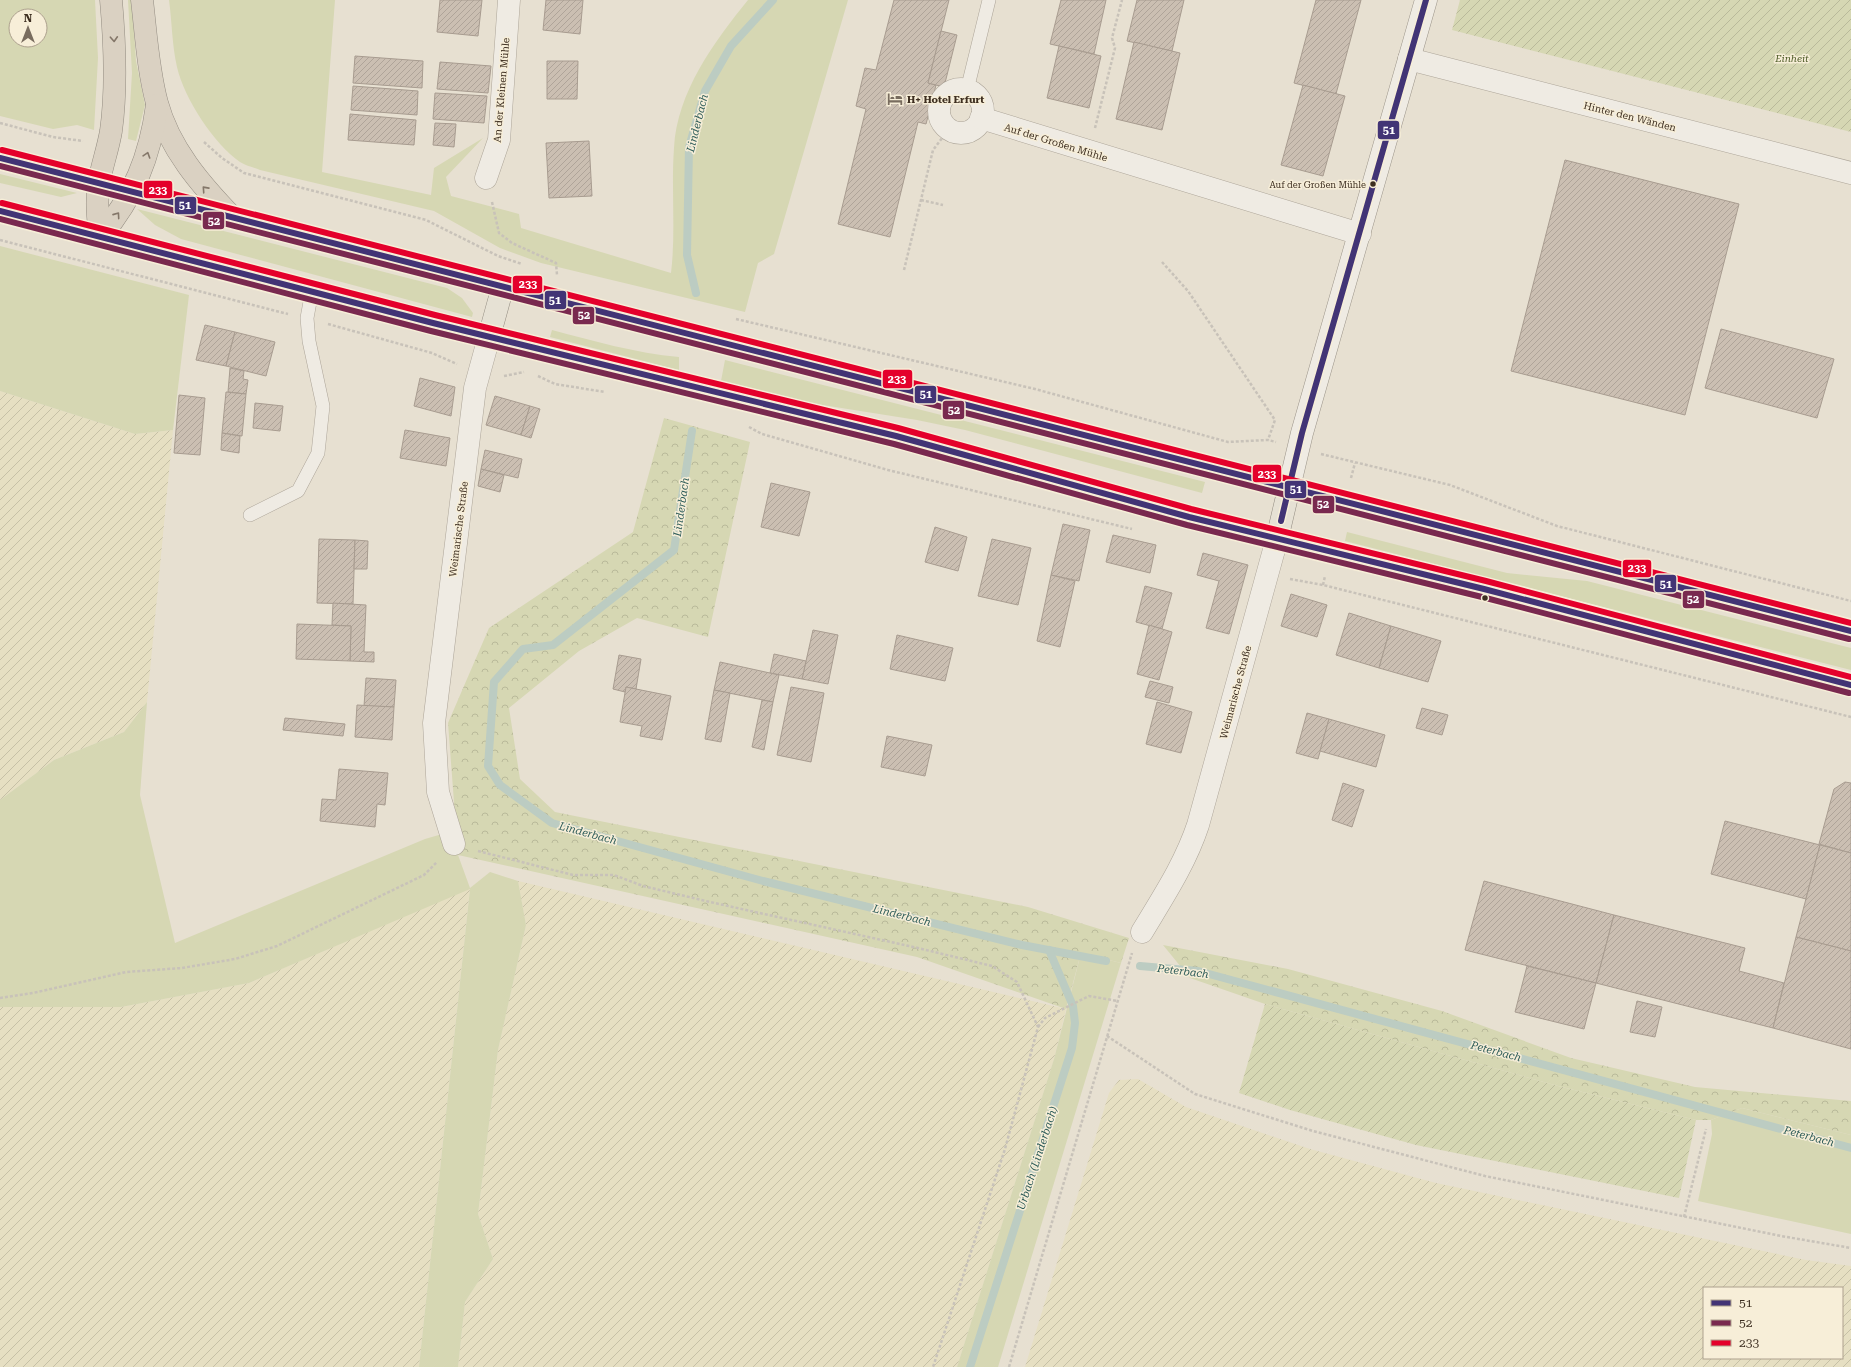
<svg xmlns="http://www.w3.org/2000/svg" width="1851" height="1367" font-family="'Roboto Serif',serif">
  <defs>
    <pattern id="farmland-furrows" width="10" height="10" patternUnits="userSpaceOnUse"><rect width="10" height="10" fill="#e6dfc2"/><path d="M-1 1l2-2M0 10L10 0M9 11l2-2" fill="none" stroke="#c6c0a6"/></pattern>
    <pattern id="forest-crowns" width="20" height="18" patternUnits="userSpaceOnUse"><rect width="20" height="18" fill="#d6d7b3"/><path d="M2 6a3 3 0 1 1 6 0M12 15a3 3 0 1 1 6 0" fill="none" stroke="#b9b99a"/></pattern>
    <pattern id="garden-furrows" width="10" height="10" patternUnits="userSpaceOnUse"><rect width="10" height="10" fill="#d6d7b3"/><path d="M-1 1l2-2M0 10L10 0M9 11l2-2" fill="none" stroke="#b9b99a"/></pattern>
    <pattern id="building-hatch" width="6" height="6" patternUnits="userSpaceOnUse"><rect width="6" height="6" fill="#cbbfb2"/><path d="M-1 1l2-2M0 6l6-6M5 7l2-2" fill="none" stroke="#afa499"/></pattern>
  </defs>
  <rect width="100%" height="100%" fill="#e7e0d1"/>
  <!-- farmland -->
  <g fill="url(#farmland-furrows)" fill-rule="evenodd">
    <path d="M0 391 135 434 173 430 147 702 124 732 54 760 0 800Z"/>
    <path d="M518 881 1066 1009 1054 1059 957 1367H458L465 1302 493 1259 478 1214 498 1050 526 925Z"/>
    <path d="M470 888 419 1367H0V1007H121L249 983Z"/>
    <path d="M1138 1079 1186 1107 1310 1149 1436 1183 1806 1260 1851 1266V1367H1025L1109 1093 1119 1080ZM1704 1288H1842V1358H1704Z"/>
  </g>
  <!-- grass -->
  <g fill="#d6d7b3" fill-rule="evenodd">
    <path d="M0 0H95L98 58 94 130 77 125 53 129 0 116ZM16 16H40V40H16Z"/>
    <path d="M128 0H132L136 61 145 105 136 141 128 139 132 73Z"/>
    <path d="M169 0H335L322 172 431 195 434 168 483 138 446 177 451 196 519 214 521 228 671 273C676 232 671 189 674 148 677 92 714 42 748 0H848L774 254 758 263 745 312 541 263 500 248 434 211 260 170C253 167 246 166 240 162 214 144 184 98 177 67 172 46 172 22 169 0Z"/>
    <path d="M0 174 77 193 61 197 0 183Z"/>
    <path d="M137 209 447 288 462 298 473 313 472 317 181 239 155 225Z"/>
    <path d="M0 246 189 295 173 430 135 434 0 391Z"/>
    <path d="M552 330C594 341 635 353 679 357V370L550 337Z"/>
    <path d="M725 360 1205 482 1202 493 965 430 917 420 810 403 721 381Z"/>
    <path d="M1347 532 1507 573 1587 581 1851 648V670L1345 541Z"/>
    <path d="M147 702 140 795 175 943 425 839 456 830 458 855 470 888 490 872 518 881 526 925 498 1050 478 1214 493 1259 465 1302 458 1367H419L470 889 249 983 121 1007H0V800L54 760 124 732Z"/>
    <path d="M1081 953 1121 963 998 1367H957L1054 1059Z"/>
    <path d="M1742 1108 1851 1135V1234L1698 1201 1712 1134 1711 1120Z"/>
  </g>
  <!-- forest -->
  <g fill="url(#forest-crowns)">
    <path d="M664 418 750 442 708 637 637 618 579 651 509 708 520 779 555 812 1028 907 1129 938 1121 963 1081 953 1066 1009 917 957 458 855 448 723 489 628 633 532Z"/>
    <path d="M1163 945 1288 969 1442 1011 1571 1058 1695 1087 1851 1101V1135L1742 1108 1711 1120H1696L1558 1086 1265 1004 1190 978Z"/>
  </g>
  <!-- garden -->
  <g fill="url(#garden-furrows)">
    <path d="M1460 0H1851V132L1452 30Z"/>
    <path d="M1265 1004 1558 1086 1696 1120 1679 1198 1416 1145 1290 1110 1239 1093Z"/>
  </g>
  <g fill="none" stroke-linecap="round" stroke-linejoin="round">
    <!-- stream -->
    <g stroke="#bcccc2" stroke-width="8">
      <path d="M696 293 687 255 689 147 705 91 731 46 773 0"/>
      <path d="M692 431 674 550 553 645 523 649 494 682 488 766 500 785 552 823 763 881 1022 945 1106 961"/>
      <path d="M1140 966 1198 971 1851 1148"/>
      <path d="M970 1367 1072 1048 1075 1023 1073 1006 1049 950"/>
    </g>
  </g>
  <!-- building -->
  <g fill="url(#building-hatch)" stroke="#a89c90">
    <path d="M440 0H482L478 36 437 32Z"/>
    <path d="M546 0H583L580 34 543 30Z"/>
    <path d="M894 0H949L928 83 936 85 931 105 926 124 918 122 890 237 838 224 866 109 856 106 865 68 876 70Z"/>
    <path d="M1061 0H1106L1094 54 1050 44Z"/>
    <path d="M1137 0H1184L1172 51 1127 41Z"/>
    <path d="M1316 0H1361L1336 94 1294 83Z"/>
    <path d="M941 31 957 35 944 87 928 83Z"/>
    <path d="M1134 42 1180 53 1162 130 1116 119Z"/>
    <path d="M1059 46 1101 56 1089 108 1047 98Z"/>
    <path d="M355 56 423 61 422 88 353 83Z"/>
    <path d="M547 61H578L577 99H547Z"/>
    <path d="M440 62 491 66 488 93 437 89Z"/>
    <path d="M1303 85 1345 96 1323 176 1281 165Z"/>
    <path d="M353 86 418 91 417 115 351 110Z"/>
    <path d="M435 93 487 96 484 123 433 119Z"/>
    <path d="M350 114 416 120 414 145 348 140Z"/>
    <path d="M435 123 456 124 454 147 433 145Z"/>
    <path d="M589 141 592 196 549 198 546 143Z"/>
    <path d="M1565 160 1739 204 1685 415 1511 371Z"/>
    <path d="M205 325 235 332 226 366 196 360Z"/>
    <path d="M1721 329 1834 359 1817 418 1705 388Z"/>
    <path d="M235 332 275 342 266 376 226 366Z"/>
    <path d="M230 368 244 371 243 379 248 380 246 394 228 392Z"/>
    <path d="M420 378 455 387 451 416 414 406Z"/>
    <path d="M226 392 246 394 242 436 222 433Z"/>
    <path d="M179 395 205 398 200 455 174 453Z"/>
    <path d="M495 396 530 406 521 435 486 425Z"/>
    <path d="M255 403 283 406 280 431 253 428Z"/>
    <path d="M530 406 540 409 531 438 521 435Z"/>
    <path d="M405 430 450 438 446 466 400 458Z"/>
    <path d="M222 433 240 436 239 453 221 450Z"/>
    <path d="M485 450 522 459 518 478 481 469Z"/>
    <path d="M481 469 504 475 500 492 478 486Z"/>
    <path d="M771 483 810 492 799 536 761 527Z"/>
    <path d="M1063 524 1090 530 1079 581 1051 575Z"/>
    <path d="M935 527 967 537 958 571 925 562Z"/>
    <path d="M1113 535 1156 545 1150 573 1106 562Z"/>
    <path d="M319 539 355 540 353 604 317 603Z"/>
    <path d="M992 539 1031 548 1018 605 978 596Z"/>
    <path d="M355 540 368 541 367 569H354Z"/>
    <path d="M1203 553 1248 565 1229 634 1206 628 1219 581 1197 575Z"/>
    <path d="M1051 575 1075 581 1060 647 1037 641Z"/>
    <path d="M1145 586 1172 593 1162 629 1136 622Z"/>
    <path d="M1291 594 1327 605 1317 637 1281 626Z"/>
    <path d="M333 603 366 605 364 652H374V662L350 661 351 626 332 625Z"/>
    <path d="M1349 613 1391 626 1379 668 1336 655Z"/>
    <path d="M297 624 351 626 350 661 296 659Z"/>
    <path d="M1149 625 1172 632 1159 680 1137 674Z"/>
    <path d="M1391 626 1441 641 1428 682 1379 668Z"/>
    <path d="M813 630 838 635 828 684 802 679Z"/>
    <path d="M897 635 953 648 945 681 890 669Z"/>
    <path d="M774 654 806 661 802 679 770 673Z"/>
    <path d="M619 655 641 659 636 689 626 687 625 692 613 689Z"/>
    <path d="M720 662 779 675 773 702 714 690Z"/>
    <path d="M366 678 396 680 394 707 364 706Z"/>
    <path d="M1150 681 1173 687 1169 703 1145 697Z"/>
    <path d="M626 687 671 696 662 740 640 736 642 726 620 722Z"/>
    <path d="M791 687 824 693 811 762 777 755Z"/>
    <path d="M714 690 730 693 721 742 705 739Z"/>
    <path d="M762 700 773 702 764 750 752 747Z"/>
    <path d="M1157 702 1192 712 1181 753 1146 744Z"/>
    <path d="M357 705 394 707 392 740 355 737Z"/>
    <path d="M1422 708 1448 715 1442 735 1416 728Z"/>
    <path d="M1307 713 1329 719 1318 759 1296 753Z"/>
    <path d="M285 718 345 724 343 736 283 730Z"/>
    <path d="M1329 719 1385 735 1376 767 1320 751Z"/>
    <path d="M887 736 932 745 925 776 881 767Z"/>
    <path d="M339 769 388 773 385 805 377 804 375 827 320 821 322 799 336 800Z"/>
    <path d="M1845 782 1851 783V853L1819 844 1834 789Z"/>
    <path d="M1343 783 1364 790 1352 827 1332 820Z"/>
    <path d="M1725 821 1820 845 1806 899 1711 874Z"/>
    <path d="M1820 845 1851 853V951L1796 937Z"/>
    <path d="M1484 881 1614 915 1596 983 1465 950Z"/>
    <path d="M1614 915 1745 948 1739 971 1784 983 1773 1028 1596 983Z"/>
    <path d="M1796 937 1851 951V1049L1773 1028Z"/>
    <path d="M1527 966 1596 983 1584 1029 1515 1012Z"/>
    <path d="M1637 1001 1662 1007 1655 1037 1630 1032Z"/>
  </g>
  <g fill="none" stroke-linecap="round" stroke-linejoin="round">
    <!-- lane casing -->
    <g stroke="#ada599" stroke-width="14">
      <g id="lane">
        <path d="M967 90 989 0"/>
        <path d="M250 515 298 491 318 453 323 406 309 341 307 318 312 291"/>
      </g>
    </g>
    <!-- street casing -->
    <g stroke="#ada599" stroke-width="23">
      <g id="street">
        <path d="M1409 59 1851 173"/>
        <circle cx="961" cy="111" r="22"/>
        <path d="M981 118 1360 234"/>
        <path d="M486 178 499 140 509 0"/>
        <path d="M454 844 438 792 434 723 475 388 489 337"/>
        <path d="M1142 932C1163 897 1185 864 1198 825L1277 539"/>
      </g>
    </g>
    <!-- secondary casing -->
    <g stroke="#9c958a" stroke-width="23">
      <path id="secondary" d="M1289 488 1302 433 1426 0"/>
    </g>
    <!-- primary casing -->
    <g stroke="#928b80" stroke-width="23">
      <g id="primary">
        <path d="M0 158 1851 631"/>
        <path d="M0 211 433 323 896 436 1189 517 1484 589 1851 685"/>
        <path d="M489 337 503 286"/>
        <path d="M1277 539 1289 488"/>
      </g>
    </g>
    <!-- highway casing -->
    <g stroke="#928b80" stroke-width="23">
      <g id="highway">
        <path d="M142 0C146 34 148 70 157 103 169 148 201 185 232 217"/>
        <path d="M100 237C98 219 96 201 99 182 102 165 108 149 111 131 117 88 115 44 111 0"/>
        <path d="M100 237C134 196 150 157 157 105"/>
      </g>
    </g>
    <!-- path -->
    <g stroke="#c8c2b9" stroke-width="2.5" stroke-dasharray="3 2" stroke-linecap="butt">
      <path d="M931 105 940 107"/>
      <path d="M0 123 53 137 83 141"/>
      <path d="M1095 128 1115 48 1112 38 1122 0"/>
      <path d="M204 142 222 158 244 173 426 220 498 256 522 264"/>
      <path d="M921 200 943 205"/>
      <path d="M492 202 499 233 512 243 556 263 557 275"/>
      <path d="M0 240 288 314"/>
      <path d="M1162 262 1188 291 1275 420 1268 440"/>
      <path d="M904 270 933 150 949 129"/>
      <path d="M736 319 1035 389 1228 442 1268 440 1276 442"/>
      <path d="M328 324 432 353 457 364"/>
      <path d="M504 376 524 372"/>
      <path d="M538 376 555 384 605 392"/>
      <path d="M749 427 762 434 888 470 1132 529"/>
      <path d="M1321 454 1450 485 1557 526 1851 601"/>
      <path d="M1351 478 1355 463"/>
      <path d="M1290 579 1323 585 1851 717"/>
      <path d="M1323 585 1325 576"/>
      <path d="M478 851 573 875H614L643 886 710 902 918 948 992 966 1017 982 1038 1027 1005 1149 933 1367"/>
      <path d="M0 998 33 993 126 972 182 968 235 959 277 946 424 875 437 862"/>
      <path d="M1038 1027 1045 1018 1089 996 1118 1001"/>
      <path d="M1107 1036 1195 1094 1313 1131 1485 1176 1781 1236 1851 1248"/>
      <path d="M1684 1217 1706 1129"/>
      <path d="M1009 1367 1132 953"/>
    </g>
    <!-- lane -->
    <use href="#lane" stroke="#efebe3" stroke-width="13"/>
    <!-- street -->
    <use href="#street" stroke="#efebe3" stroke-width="22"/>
    <!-- secondary -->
    <use href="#secondary" stroke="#efebe3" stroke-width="22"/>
    <!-- primary -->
    <use href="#primary" stroke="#e6e1d4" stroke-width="22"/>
    <!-- highway -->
    <use href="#highway" stroke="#dad1c2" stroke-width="22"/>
    <!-- bus-1 casing -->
    <g stroke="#f7eed8" stroke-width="9">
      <g id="bus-1">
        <path d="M0 158 1851 631"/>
        <path d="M0 211 433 323 896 436 1189 517 1484 589 1851 685"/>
        <path d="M1281 521 1302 433 1426 0"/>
      </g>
    </g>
    <!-- bus-2 casing -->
    <g stroke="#f7eed8" stroke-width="9">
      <g id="bus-2">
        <path d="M0 166 1849 639"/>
        <path d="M0 219 431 331 894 444 1187 525 1482 597 1849 693"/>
      </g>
    </g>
    <!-- bus-3 casing -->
    <g stroke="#f7eed8" stroke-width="9">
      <g id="bus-3">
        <path d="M2 150 1851 623"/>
        <path d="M2 203 435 315 898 428 1191 509 1486 581 1851 677"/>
      </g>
    </g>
    <!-- bus-1 -->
    <use href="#bus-1" stroke="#423475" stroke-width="6"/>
    <!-- bus-2 -->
    <use href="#bus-2" stroke="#79294f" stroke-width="6"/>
    <!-- bus-3 -->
    <use href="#bus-3" stroke="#e4002b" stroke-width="6"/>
  </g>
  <!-- one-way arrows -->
  <defs><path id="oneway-chevron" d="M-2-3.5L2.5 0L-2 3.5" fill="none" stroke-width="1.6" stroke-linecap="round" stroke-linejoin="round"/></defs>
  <g stroke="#847769">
    <use href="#oneway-chevron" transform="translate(114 39) rotate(87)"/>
    <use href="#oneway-chevron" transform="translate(147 155) rotate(-72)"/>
    <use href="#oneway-chevron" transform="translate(205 189) rotate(-132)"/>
    <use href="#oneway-chevron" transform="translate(117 215) rotate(-55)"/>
  </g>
  <!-- icons -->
  <defs>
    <g id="hotel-bare" transform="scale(1.2)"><path d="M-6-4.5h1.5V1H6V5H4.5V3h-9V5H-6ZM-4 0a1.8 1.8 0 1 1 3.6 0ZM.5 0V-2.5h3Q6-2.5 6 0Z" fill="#786c5e" stroke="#f7eed8" stroke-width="2.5" paint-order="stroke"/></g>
  </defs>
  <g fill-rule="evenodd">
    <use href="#hotel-bare" x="895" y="99"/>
  </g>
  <!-- markers -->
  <g fill="#3d2e20" stroke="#f7eed8" stroke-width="1.5">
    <circle cx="1373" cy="184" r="3.5"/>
    <circle cx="1485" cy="598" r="3.5"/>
  </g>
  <g text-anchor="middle" stroke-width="3" stroke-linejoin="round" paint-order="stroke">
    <!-- bus labels -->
    <g font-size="9" fill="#3d2e20" stroke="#f7eed8" text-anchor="end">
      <text x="1366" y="188">Auf der Großen Mühle</text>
    </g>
    <!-- park labels -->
    <g font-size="10" font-style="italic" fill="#4d5a26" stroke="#f7eed8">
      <text x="1792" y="62">Einheit</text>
    </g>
    <!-- street labels -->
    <g font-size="10" fill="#3d2e20" stroke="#f7eed8">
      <text transform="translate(501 90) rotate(-85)" y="4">An der Kleinen Mühle</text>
      <text transform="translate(1630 116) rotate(14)" y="4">Hinter den Wänden</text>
      <text transform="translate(1056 142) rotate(17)" y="4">Auf der Großen Mühle</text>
      <text transform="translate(458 529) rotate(-83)" y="4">Weimarische Straße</text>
      <text transform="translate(1235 692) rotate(-75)" y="4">Weimarische Straße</text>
    </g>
    <!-- poi labels -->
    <g font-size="10" font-weight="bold" fill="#3d2e20" stroke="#f7eed8" text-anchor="start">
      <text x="907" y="103">H+ Hotel Erfurt</text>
    </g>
    <!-- water labels -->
    <g font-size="11" font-style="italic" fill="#2f5d5a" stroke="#f7eed8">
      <text transform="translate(697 123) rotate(-76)" y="4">Linderbach</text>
      <text transform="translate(681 507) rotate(-82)" y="4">Linderbach</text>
      <text transform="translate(588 833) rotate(15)" y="4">Linderbach</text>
      <text transform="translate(902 915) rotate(14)" y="4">Linderbach</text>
      <text transform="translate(1183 971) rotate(7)" y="4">Peterbach</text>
      <text transform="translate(1496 1051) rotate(15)" y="4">Peterbach</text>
      <text transform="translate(1809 1136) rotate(15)" y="4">Peterbach</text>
      <text transform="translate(1037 1158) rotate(-72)" y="4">Urbach (Linderbach)</text>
    </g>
  </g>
  <g stroke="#f7eed8" stroke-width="1.5">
    <rect x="1377" y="120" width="23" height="20" rx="4" fill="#423475"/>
    <rect x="143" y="180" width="30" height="19" rx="4" fill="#e4002b"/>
    <rect x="174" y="196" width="23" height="19" rx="4" fill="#423475"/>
    <rect x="202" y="211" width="23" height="19" rx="4" fill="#79294f"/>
    <rect x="512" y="275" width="31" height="19" rx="4" fill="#e4002b"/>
    <rect x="544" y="290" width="23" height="20" rx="4" fill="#423475"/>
    <rect x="572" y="306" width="23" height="19" rx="4" fill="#79294f"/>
    <rect x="882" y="369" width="31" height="20" rx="4" fill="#e4002b"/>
    <rect x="914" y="385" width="23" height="19" rx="4" fill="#423475"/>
    <rect x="942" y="400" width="23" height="20" rx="4" fill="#79294f"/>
    <rect x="1252" y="464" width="30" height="19" rx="4" fill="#e4002b"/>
    <rect x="1284" y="480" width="23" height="19" rx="4" fill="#423475"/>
    <rect x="1312" y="495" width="23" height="19" rx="4" fill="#79294f"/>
    <rect x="1622" y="559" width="30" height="19" rx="4" fill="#e4002b"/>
    <rect x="1654" y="574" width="23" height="19" rx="4" fill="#423475"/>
    <rect x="1682" y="590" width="23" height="19" rx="4" fill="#79294f"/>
  </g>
  <g font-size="11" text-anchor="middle" font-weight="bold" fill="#fff">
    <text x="1389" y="134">51</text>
    <text x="158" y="194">233</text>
    <text x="185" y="209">51</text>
    <text x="214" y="225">52</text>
    <text x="528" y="288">233</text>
    <text x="555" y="304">51</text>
    <text x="584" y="319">52</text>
    <text x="897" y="383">233</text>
    <text x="926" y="398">51</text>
    <text x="954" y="414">52</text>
    <text x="1267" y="478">233</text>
    <text x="1296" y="493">51</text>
    <text x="1323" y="508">52</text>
    <text x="1637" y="572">233</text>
    <text x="1666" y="588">51</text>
    <text x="1693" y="603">52</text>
  </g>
  <!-- legend -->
  <rect x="1703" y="1287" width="140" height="72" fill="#f7eed8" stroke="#ada18e"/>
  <rect x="1711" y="1300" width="20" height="6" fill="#423475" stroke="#ada18e"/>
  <text x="1739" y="1307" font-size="12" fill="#3d2e20">51</text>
  <rect x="1711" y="1320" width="20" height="6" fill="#79294f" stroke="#ada18e"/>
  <text x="1739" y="1327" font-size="12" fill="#3d2e20">52</text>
  <rect x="1711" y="1340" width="20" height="6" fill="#e4002b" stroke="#ada18e"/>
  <text x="1739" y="1347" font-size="12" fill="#3d2e20">233</text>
  <!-- north arrow -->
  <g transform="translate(28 28)"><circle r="19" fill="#f7eed8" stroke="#ada18e"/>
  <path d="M0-3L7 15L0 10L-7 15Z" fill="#786c5e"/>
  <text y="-6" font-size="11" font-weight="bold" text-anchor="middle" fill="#3d2e20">N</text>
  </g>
</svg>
